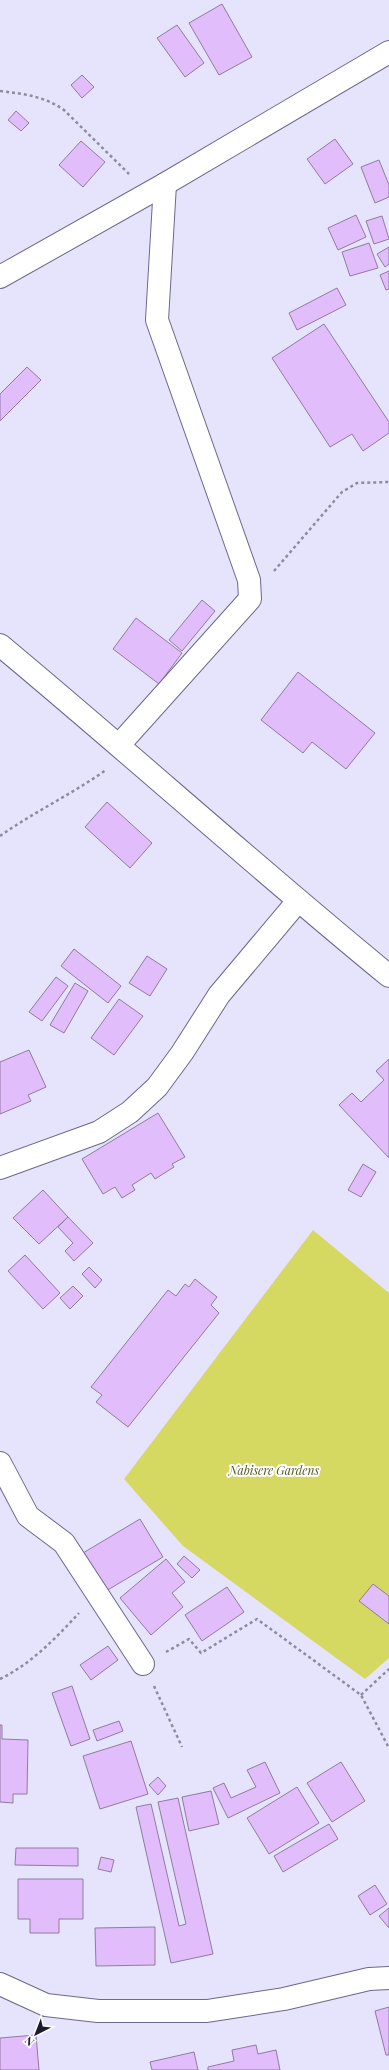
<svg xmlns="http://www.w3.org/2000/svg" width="389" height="2070" font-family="'Playfair Display',serif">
  <rect width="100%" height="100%" fill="#e6e3fc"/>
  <!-- green -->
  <path fill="#d5d961" d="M313 1230 389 1293V1658L365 1679 183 1546 124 1479Z"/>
  <!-- building -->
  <g fill="#e2bdfc" stroke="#907c9e">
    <path d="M222 4 252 57 219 75 189 23Z"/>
    <path d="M177 25 204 63 185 77 157 38Z"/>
    <path d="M82 75 94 87 82 98 71 85Z"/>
    <path d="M16 111 29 123 21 131 8 120Z"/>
    <path d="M335 139 353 164 325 184 307 159Z"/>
    <path d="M81 141 105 162 83 187 59 165Z"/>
    <path d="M379 160 389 185V197L375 203 361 167Z"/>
    <path d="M356 215 366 237 338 250 328 228Z"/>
    <path d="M382 216 389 239 374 244 366 221Z"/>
    <path d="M369 243 378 268 350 276 342 252Z"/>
    <path d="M389 247V264L385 267 377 254Z"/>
    <path d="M389 271V289L386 290 380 275Z"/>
    <path d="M337 288 346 305 297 330 289 313Z"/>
    <path d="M324 324 389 422V433L363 451 352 434 330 447 272 358Z"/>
    <path d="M27 367 41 380 0 421V394Z"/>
    <path d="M202 600 215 611 182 651 169 640Z"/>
    <path d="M136 618 182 653 159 684 113 649Z"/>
    <path d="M298 672 375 733 346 769 312 742 303 753 261 720Z"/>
    <path d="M107 802 152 843 130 868 85 827Z"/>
    <path d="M74 949 121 986 108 1003 61 966Z"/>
    <path d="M147 956 167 969 150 996 129 983Z"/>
    <path d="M56 977 68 986 42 1021 29 1012Z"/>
    <path d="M75 983 88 991 64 1033 50 1025Z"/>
    <path d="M119 999 143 1016 114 1055 91 1038Z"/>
    <path d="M29 1050 46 1087 28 1095 31 1101 0 1114V1062Z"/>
    <path d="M389 1059V1158L339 1105 352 1093 361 1102 384 1080 376 1071Z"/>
    <path d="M158 1113 185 1157 172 1164 174 1167 155 1179 151 1173 132 1185 135 1190 122 1198 115 1187 103 1194 82 1159Z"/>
    <path d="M363 1164 376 1172 361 1197 348 1190Z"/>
    <path d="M43 1190 68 1217 39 1244 13 1218Z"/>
    <path d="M68 1217 93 1243 74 1261 65 1251 73 1243 58 1227Z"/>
    <path d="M25 1255 60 1293 43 1309 8 1271Z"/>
    <path d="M89 1267 102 1280 95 1288 82 1274Z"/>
    <path d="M195 1279 217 1297 211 1305 219 1313 128 1427 96 1402 102 1395 91 1387 168 1290 176 1296 185 1284 189 1287Z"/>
    <path d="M73 1286 83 1296 70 1309 60 1298Z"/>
    <path d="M140 1519 163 1557 106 1591 83 1553Z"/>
    <path d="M184 1556 200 1570 192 1578 177 1564Z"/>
    <path d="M166 1559 185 1582 172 1593 183 1607 151 1635 120 1598Z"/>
    <path d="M373 1584 389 1596V1624L359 1601Z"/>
    <path d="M227 1587 244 1612 202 1641 185 1615Z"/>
    <path d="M108 1646 118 1660 91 1680 80 1665Z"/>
    <path d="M72 1686 90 1739 71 1746 52 1693Z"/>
    <path d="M119 1721 123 1731 97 1741 93 1730Z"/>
    <path d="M0 1725H2V1739L28 1740 27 1794H13V1803L0 1802Z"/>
    <path d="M131 1741 148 1794 100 1809 83 1756Z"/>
    <path d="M265 1762 280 1793 228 1818 213 1788 224 1783 231 1798 256 1787 247 1770Z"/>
    <path d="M341 1762 365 1801 332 1822 307 1783Z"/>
    <path d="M158 1777 166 1786 158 1795 149 1785Z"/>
    <path d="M297 1787 319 1823 269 1854 247 1818Z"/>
    <path d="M211 1791 219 1824 189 1831 182 1797Z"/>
    <path d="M178 1798 213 1954 171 1963 136 1807 151 1804 179 1926 186 1924 158 1802Z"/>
    <path d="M329 1824 338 1839 283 1872 274 1856Z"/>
    <path d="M16 1848H78V1866L15 1865Z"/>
    <path d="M101 1857 114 1860 111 1872 98 1869Z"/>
    <path d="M18 1879H83V1919H59V1933H30V1919H18Z"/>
    <path d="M375 1885 387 1904 370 1915 358 1896Z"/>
    <path d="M389 1908V1928L379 1916Z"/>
    <path d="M155 1927V1965L96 1966 95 1928Z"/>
    <path d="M389 2007V2055H386L375 2011Z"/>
    <path d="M36 2035 39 2070H0V2038Z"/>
    <path d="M256 2045 258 2054 276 2050 280 2070H208V2067L234 2061 232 2050Z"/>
    <path d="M194 2052 198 2070H152L150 2062Z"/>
  </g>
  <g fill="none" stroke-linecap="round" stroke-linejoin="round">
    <!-- minor casing -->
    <g stroke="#6d688c" stroke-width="24">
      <g id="minor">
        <path d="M0 277 165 184 389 52"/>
        <path d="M0 645C131 754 257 868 389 976"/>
        <path d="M119 745 250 599 249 580 157 320 165 184"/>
        <path d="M0 1168 99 1132 130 1112 157 1087 182 1053 219 995 298 901"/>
        <path d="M0 1463 28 1516 64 1543 143 1664"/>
        <path d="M0 1984 46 2005 98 2011H207L284 1999 369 1979 389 1978"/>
      </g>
    </g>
    <!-- path -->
    <g stroke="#8d8b9f" stroke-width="2.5" stroke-dasharray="3 3" stroke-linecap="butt">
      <path d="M0 91C24 94 44 96 64 110L129 174"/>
      <path d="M274 571 342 492 357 483 389 482"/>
      <path d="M0 836C34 812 72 794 106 770"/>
      <path d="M166 1652 189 1639 201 1653 257 1619 361 1695 389 1748"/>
      <path d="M0 1679C31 1664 56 1638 79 1613"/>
      <path d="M154 1686 182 1747"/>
      <path d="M361 1695 389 1669"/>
    </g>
    <!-- minor -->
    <use href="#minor" stroke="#fff" stroke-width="22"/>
  </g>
  <g text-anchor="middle" stroke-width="4" stroke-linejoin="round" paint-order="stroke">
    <!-- park labels -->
    <g font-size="12" font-style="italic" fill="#575923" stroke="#fff">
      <text x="274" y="1475">Nabisere Gardens</text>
    </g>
  </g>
  <!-- north arrow -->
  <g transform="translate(36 2034) rotate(222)" stroke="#ffffff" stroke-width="3" paint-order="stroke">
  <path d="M0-3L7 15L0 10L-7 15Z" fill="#1d1b29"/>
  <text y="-6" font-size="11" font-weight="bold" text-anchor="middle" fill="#1d1b29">N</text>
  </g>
</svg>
